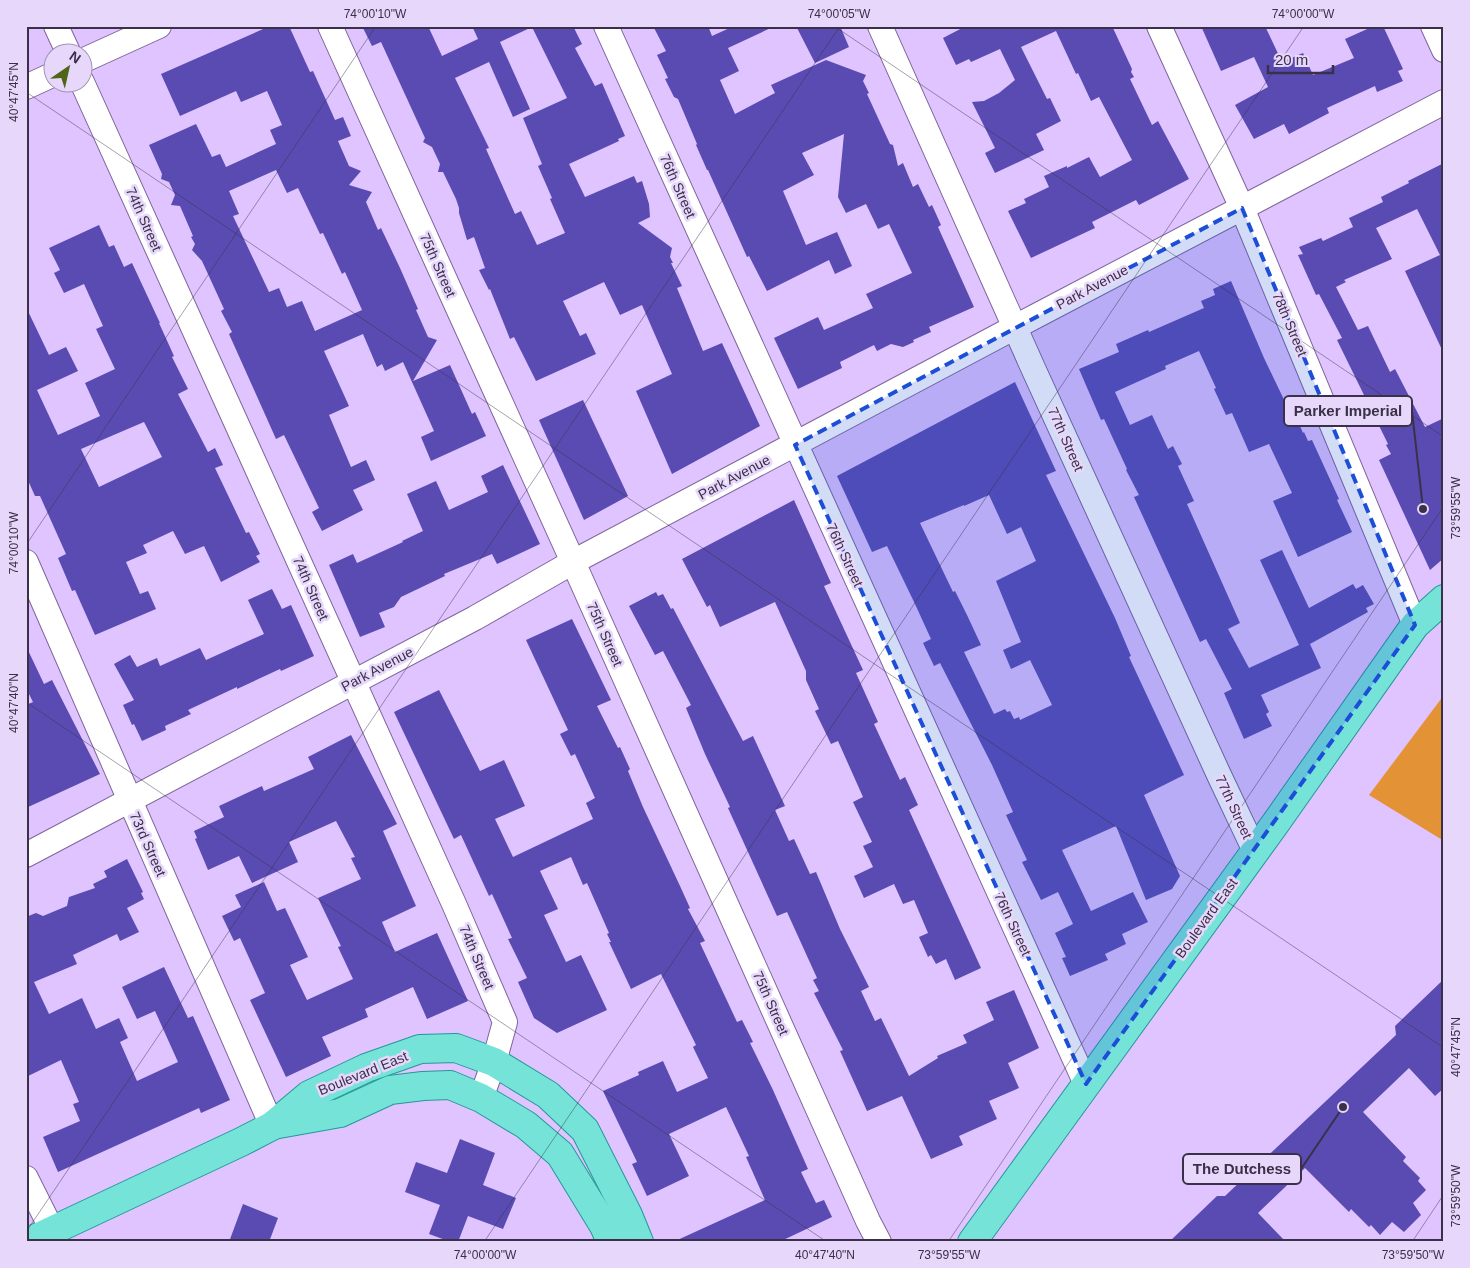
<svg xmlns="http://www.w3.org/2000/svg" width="1470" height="1268" font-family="Arial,sans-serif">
  <rect width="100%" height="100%" fill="#dfc4ff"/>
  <!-- green -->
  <path fill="#e39235" d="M1444 695V841L1369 795Z"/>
  <!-- building -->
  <g fill="#594bb1" fill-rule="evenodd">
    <path d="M270 26H289L310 72 313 71 335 120 343 117 351 136 338 141 349 166 361 171 349 185 372 192 366 202 378 230 381 228 400 268 418 309 416 310 428 337 437 340 413 381 450 365 472 414 475 412 486 436 431 461 421 437 434 431 403 362 385 371 382 364 377 367 363 334 324 351 349 406 329 415 351 467 366 460 375 480 353 490 363 510 322 531 312 512 319 508 284 435 276 439 229 334 232 332 221 311 224 309 202 261 192 250 195 244 191 237 193 236 180 206 171 205 175 195 169 182 161 179 162 174 149 145 196 124 212 157 220 154 226 167 276 144 270 130 282 125 267 91 241 102 236 91 180 116 161 74ZM276 170 287 193 298 188 320 234 323 233 342 274 345 272 362 310 315 331 302 301 287 307 279 288 269 292 233 216 239 214 229 191Z"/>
    <path d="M362 26H428L442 56 478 39 472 26H573L582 44 575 48 595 86 602 83 625 136 618 139 619 141 569 164 585 197 634 176 637 183 642 181 649 204 650 217 638 223 672 248 670 257 673 263H671L682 286 677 288 703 351 722 343 760 426 672 474 636 391 672 374 642 305 620 315 604 282 563 301 580 336 586 333 596 354 536 381 514 337 510 339 490 289 489 290 479 270 485 268 474 237 467 240 459 213V208L456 199 443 172H438L440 164 432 147 423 142 425 138 381 42 372 46ZM532 27 567 98 523 118 542 164 538 166 552 198 550 199 565 233 537 245 521 211 515 214 486 149 489 148 455 78 489 62 513 117 530 109 500 42Z"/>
    <path d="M653 26H708L712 36 734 26H775L728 48 739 71 720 80 735 114 775 93 771 85 826 60 866 75 863 81 869 93 867 94 890 144 893 145 898 166 903 163 913 187 918 184 929 207 932 205 941 225 938 227 974 307 929 327 931 332 913 340 914 342 903 347 891 344 877 351 874 345 840 362 842 368 798 389 774 338 818 317 824 330 873 308 866 294 912 273 889 224 878 229 866 204 846 213 838 197 844 134 802 153 814 175 783 191 806 245 837 232 852 266 835 274 829 260 767 291 749 256 747 257 708 170H707L696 145 697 144 678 99 674 97 665 79 668 78 657 55 666 51Z"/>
    <path d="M796 26H840L849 47 815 63Z"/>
    <path d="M966 26H1112L1132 69 1131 72 1134 77 1130 79 1152 125 1158 121 1189 179 1139 205 1136 200 1092 222 1095 228 1031 258 1008 211 1026 203 1024 199 1049 187 1044 176 1067 166V168L1089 157 1100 177 1132 160 1099 97 1091 101 1078 73 1076 74 1056 31 1021 47 1047 99 1050 98 1061 121 1036 134 1044 150 995 173 985 153 995 148 972 102 984 101 999 93 1015 80 1000 49 971 62 969 59 956 65 943 38Z"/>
    <path d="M1201 26H1265L1282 62 1303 53 1313 75 1354 58 1345 39 1374 26H1383L1403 69 1398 71 1403 81 1377 92 1375 86 1327 108 1329 113 1289 134 1284 124 1254 139 1235 105 1268 87 1254 57 1221 71Z"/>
    <path d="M1444 163V354L1405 271 1440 255 1417 209 1376 228 1392 259 1344 280 1346 282 1336 287 1358 330 1368 326 1390 372 1395 369 1425 427 1444 418V558L1430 570 1379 460 1391 454 1386 445 1388 444 1337 340 1342 338 1319 294 1316 295 1298 255 1303 254 1299 247 1321 238 1323 241 1353 227 1349 218 1383 202 1381 197 1409 183 1408 181Z"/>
    <path d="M99 225 109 247 114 245 124 267 132 263 160 323H159L174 356 172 357 188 389 178 394 208 452 215 448 223 465 215 468 246 533 249 532 260 554 256 556 260 562 221 582 204 546 185 554 173 531 143 545 147 553 126 562 140 594 148 591 156 609 95 635 75 590 72 591 58 558 66 554 40 496H35L26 476V307L49 355 66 347 78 371 37 390 58 435 100 416 85 383 115 369 96 329 103 326 84 284 64 293 54 273 60 270 49 248ZM144 422 162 457 99 487 81 449Z"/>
    <path d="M1231 281 1264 358 1287 406 1291 405 1303 433 1304 432 1308 441 1312 440 1339 499 1337 500 1352 532 1298 557 1273 501 1292 493 1269 444 1249 452 1232 413 1226 415 1214 389 1216 388 1199 351 1165 366 1166 369 1115 392 1130 425 1152 415 1168 449 1173 446 1182 464 1178 466 1194 501 1187 504 1240 623 1228 629 1249 668 1299 645 1260 560 1282 550 1309 608 1353 584 1356 589 1363 585 1374 604 1366 608 1368 612 1310 644 1321 668 1261 695 1269 712 1266 714 1272 726 1244 739 1224 693 1232 689 1206 639 1200 642 1134 497 1139 495 1126 470 1127 469 1104 419 1101 420 1079 369 1119 352 1116 344 1148 330 1149 332 1204 308 1201 301 1215 295 1213 289Z"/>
    <path d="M1015 382 1056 471 1046 475 1115 618 1131 656 1129 657 1184 775 1144 795 1180 876 1172 889 1146 900 1116 826 1062 850 1091 911 1133 892 1148 922 1122 934 1126 944 1105 954 1108 960 1070 976 1062 958 1066 957 1055 933 1073 924 1058 892 1041 900 1022 862 1027 860 1006 815 1013 812 992 765 940 663 934 666 923 643 931 639 915 604 887 546 872 552 837 476ZM989 495 1007 534 1021 527 1036 561 996 581 1021 642 1003 650 1011 669 1030 660 1052 705 1020 720 1019 717 1014 719 1010 711 1007 712 1005 709 994 714 964 652 981 645 967 615 955 591 953 592 920 523 964 505V506Z"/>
    <path d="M583 400 628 496 584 520 539 420Z"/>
    <path d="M503 465 540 544 497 564 492 554 444 574 445 576 401 597 394 607 379 613 385 627 360 637 329 565 353 554 357 563 403 542 402 541 423 531 407 494 436 481 449 510 488 492 481 476Z"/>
    <path d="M794 500 831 583 824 586 863 670 856 673 878 722 874 724 900 780 905 777 918 805 909 810 981 968 955 980 946 959 936 964 931 955 928 957 919 937 928 933 914 900 903 904 894 884 864 898 854 876 873 867 863 846 872 842 853 802 863 797 838 741 831 744 815 711 819 709 806 680V671L775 602 720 627 710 605 707 607 682 559Z"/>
    <path d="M272 589 282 609 291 605 314 656 281 671 280 669 237 689V687L188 710 191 714 165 726 166 730 142 741 134 724 132 725 123 705 134 700 114 664 130 655 137 667 157 658 160 666 200 648 206 660 264 634 248 600Z"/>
    <path d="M656 592 658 596 663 594 671 609 673 608 743 741 753 736 785 806 775 810 789 841 794 839 810 874 816 872 840 929 869 987 861 991 875 1021 881 1018 909 1076 938 1058 937 1056 967 1043 963 1035 994 1020 986 1002 1014 990 1039 1048 1008 1063 1019 1088 989 1101 997 1119 959 1136 963 1145 931 1159 902 1096 867 1111 840 1051 843 1050 814 993 819 991 813 980 817 978 787 912 777 916 728 808 730 807 705 754 686 708 691 705 663 651 655 655 629 606Z"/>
    <path d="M572 619 611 700 597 706 618 748 620 747 630 769 628 771 643 807 680 886 690 908 688 909 705 941 700 943 737 1022 742 1020 753 1042 750 1043 773 1090 808 1169 801 1172 816 1203 824 1200 832 1217 779 1242H673L765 1200 746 1157 749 1156 726 1107 669 1134 689 1176 647 1196 632 1164 637 1162 603 1091 639 1075 638 1072 663 1061 677 1092 708 1078 693 1047 696 1045 661 974 631 989 609 942H611L607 934 609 933 587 883 583 885 571 857 540 871 558 909 544 915 566 962 581 955 607 1010 557 1033 534 1018 518 982 527 978 508 939 512 938 492 894 489 896 461 835 454 839 394 712 439 690 480 771 504 760 525 806 495 819 513 857 593 819 586 803 595 798 575 754 571 756 560 734 568 730 526 640Z"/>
    <path d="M26 646 44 684 52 680 100 774 26 808V705L33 702 26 688Z"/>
    <path d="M351 735 397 824 383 831 416 906 382 922 395 952 437 933 468 1001 427 1019 413 987 365 1009 368 1017 322 1037 331 1056 286 1077 250 1000 265 993 240 938 234 941 222 916 241 907 235 895 264 882 277 911 285 908 308 957 290 965 307 1000 353 979 338 947 341 946 318 898 361 879 351 858 355 857 336 821 289 842 298 862 252 883 239 856 208 870 195 839 197 838 194 831 224 817 219 806 262 786 264 791 314 769 308 757Z"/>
    <path d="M127 859 143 892 141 893 144 899 127 908 139 932 120 941 117 934 73 955 77 964 34 982 49 1014 82 998 96 1029 119 1018 128 1038 120 1042 137 1081 178 1062 155 1011 137 1019 122 987 164 967 188 1018 193 1016 230 1100 201 1113 199 1108 58 1172 43 1137 80 1121 73 1104 79 1102 61 1060 26 1077V917L36 913 43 916 67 906 69 897 95 888 93 884 107 877 104 871Z"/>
    <path d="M1444 979V1088L1435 1096 1409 1068 1363 1112 1406 1157 1403 1161 1420 1178 1418 1181 1426 1190 1413 1203 1421 1215 1404 1232 1392 1222 1380 1235 1371 1225 1369 1227 1351 1209 1349 1212 1305 1168 1258 1213 1286 1242H1169L1217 1196H1225L1396 1035 1395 1026Z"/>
    <path d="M460 1139 495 1153 483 1185 516 1198 503 1229 468 1216 458 1242H451L429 1234 440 1205 405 1192 416 1162 447 1173Z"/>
    <path d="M243 1204 278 1218 269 1242H229Z"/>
  </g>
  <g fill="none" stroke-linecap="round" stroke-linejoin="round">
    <!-- minor casing -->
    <g stroke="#7e659a" stroke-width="26">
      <g id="minor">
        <path d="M56 26 68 52"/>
        <path d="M330 26 573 562 868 1221 879 1242"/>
        <path d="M606 26 1086 1084"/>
        <path d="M880 26 1033 368 1219 775 1255 851"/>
        <path d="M1159 26 1242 208 1415 625"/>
        <path d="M1433 26 1444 50"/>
        <path d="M82 61 159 26"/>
        <path d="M82 82 454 904 505 1022 494 1062 481 1098"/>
        <path d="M26 87 52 75"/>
        <path d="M26 562 272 1126"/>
        <path d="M26 855 475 618 573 562 1036 316 1444 102"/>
        <path d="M26 1178 52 1230"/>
      </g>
    </g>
    <!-- major casing -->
    <g stroke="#259896" stroke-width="30">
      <g id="major">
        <path d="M273 1125 340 1113 390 1090 423 1086 450 1085 481 1098 526 1125 560 1154 604 1226 611 1242"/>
        <path d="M28 1242 241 1142 272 1126 309 1095 366 1068 420 1049 456 1048 494 1062 548 1095 585 1130 628 1215 639 1242"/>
        <path d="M972 1242 1275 824 1415 625 1444 599"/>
      </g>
    </g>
    <!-- minor -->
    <use href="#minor" stroke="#fff" stroke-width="24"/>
    <!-- major -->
    <use href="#major" stroke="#76e3d9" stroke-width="28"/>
  </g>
  <!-- marked area -->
  <path fill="#1d4ed8" fill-opacity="0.2" stroke="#1d4ed8" stroke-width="4" stroke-dasharray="10 6" stroke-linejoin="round" d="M1242 208 1415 625 1086 1084 795 445Z"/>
  <!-- ticks -->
  <path fill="none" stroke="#3a3047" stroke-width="1" stroke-opacity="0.45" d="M834 26 1444 437M26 92 1444 1048M26 545 376 26M26 702 827 1242M26 1232 840 26M484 1242 1304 26M948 1242 1444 506M1412 1242 1444 1194"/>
  <g text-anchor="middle" stroke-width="5" stroke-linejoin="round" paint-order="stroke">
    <!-- street labels -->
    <g font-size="14" fill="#3a3047" stroke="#e6d7fb">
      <text transform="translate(678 186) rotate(66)" y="5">76th Street</text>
      <text transform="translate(144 219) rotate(66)" y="5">74th Street</text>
      <text transform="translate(438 265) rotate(66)" y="5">75th Street</text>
      <text transform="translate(1092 287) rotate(-28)" y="5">Park Avenue</text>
      <text transform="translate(1290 324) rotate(67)" y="5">78th Street</text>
      <text transform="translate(1066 439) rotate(66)" y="5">77th Street</text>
      <text transform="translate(734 477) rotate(-28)" y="5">Park Avenue</text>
      <text transform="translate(845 555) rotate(65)" y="5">76th Street</text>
      <text transform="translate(311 588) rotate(66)" y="5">74th Street</text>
      <text transform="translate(605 634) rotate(66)" y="5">75th Street</text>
      <text transform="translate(377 669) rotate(-28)" y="5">Park Avenue</text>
      <text transform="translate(1234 807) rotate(65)" y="5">77th Street</text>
      <text transform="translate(148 844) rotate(66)" y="5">73rd Street</text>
      <text transform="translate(1206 918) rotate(-54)" y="5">Boulevard East</text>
      <text transform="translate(1013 924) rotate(65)" y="5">76th Street</text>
      <text transform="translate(477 957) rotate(67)" y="5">74th Street</text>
      <text transform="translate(771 1003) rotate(66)" y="5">75th Street</text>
      <text transform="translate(363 1073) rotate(-22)" y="5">Boulevard East</text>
    </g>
  </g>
  <!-- callouts -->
  <path fill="none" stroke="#3a3047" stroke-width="2" d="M1423 509L1412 411M1343 1107L1301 1169"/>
  <g fill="#3a3047" stroke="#e6d7fb" stroke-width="2">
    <circle cx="1423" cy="509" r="5"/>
    <circle cx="1343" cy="1107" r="5"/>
  </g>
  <g fill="#e6d7fb" stroke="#3a3047" stroke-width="2">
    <rect x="1284" y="396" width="128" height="30" rx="5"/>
    <rect x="1183" y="1154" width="118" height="30" rx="5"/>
  </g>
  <g font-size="15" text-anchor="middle" font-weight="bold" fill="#3a3047">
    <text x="1348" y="416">Parker Imperial</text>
    <text x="1242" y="1174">The Dutchess</text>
  </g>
  <!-- border -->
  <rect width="1470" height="1268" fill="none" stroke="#e6d7fb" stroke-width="55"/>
  <!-- north arrow -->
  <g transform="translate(68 68) rotate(34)"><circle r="24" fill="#e6d7fb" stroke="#a194b3"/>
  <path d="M0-4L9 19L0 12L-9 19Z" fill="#4e6616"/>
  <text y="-8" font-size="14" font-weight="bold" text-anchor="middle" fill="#3a3047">N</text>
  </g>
  <!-- scale -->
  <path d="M1268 65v8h65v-8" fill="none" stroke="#3a3047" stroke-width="2.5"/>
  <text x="1275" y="65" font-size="15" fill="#3a3047" stroke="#e6d7fb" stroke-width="4" paint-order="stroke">20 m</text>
  <rect x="28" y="28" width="1414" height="1212" fill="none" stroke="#3a3047" stroke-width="2"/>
  <g font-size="12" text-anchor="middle" fill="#3a3047">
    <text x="375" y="18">74°00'10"W</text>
    <text x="839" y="18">74°00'05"W</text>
    <text x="1303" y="18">74°00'00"W</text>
    <text transform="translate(14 92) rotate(-90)" y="4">40°47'45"N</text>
    <text transform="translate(1456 508) rotate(-90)" y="4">73°59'55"W</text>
    <text transform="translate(14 543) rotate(-90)" y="4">74°00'10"W</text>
    <text transform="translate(14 703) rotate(-90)" y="4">40°47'40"N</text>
    <text transform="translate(1456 1047) rotate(-90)" y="4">40°47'45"N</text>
    <text transform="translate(1456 1196) rotate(-90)" y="4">73°59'50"W</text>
    <text x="485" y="1259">74°00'00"W</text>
    <text x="825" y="1259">40°47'40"N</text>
    <text x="949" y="1259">73°59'55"W</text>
    <text x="1413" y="1259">73°59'50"W</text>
  </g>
</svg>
